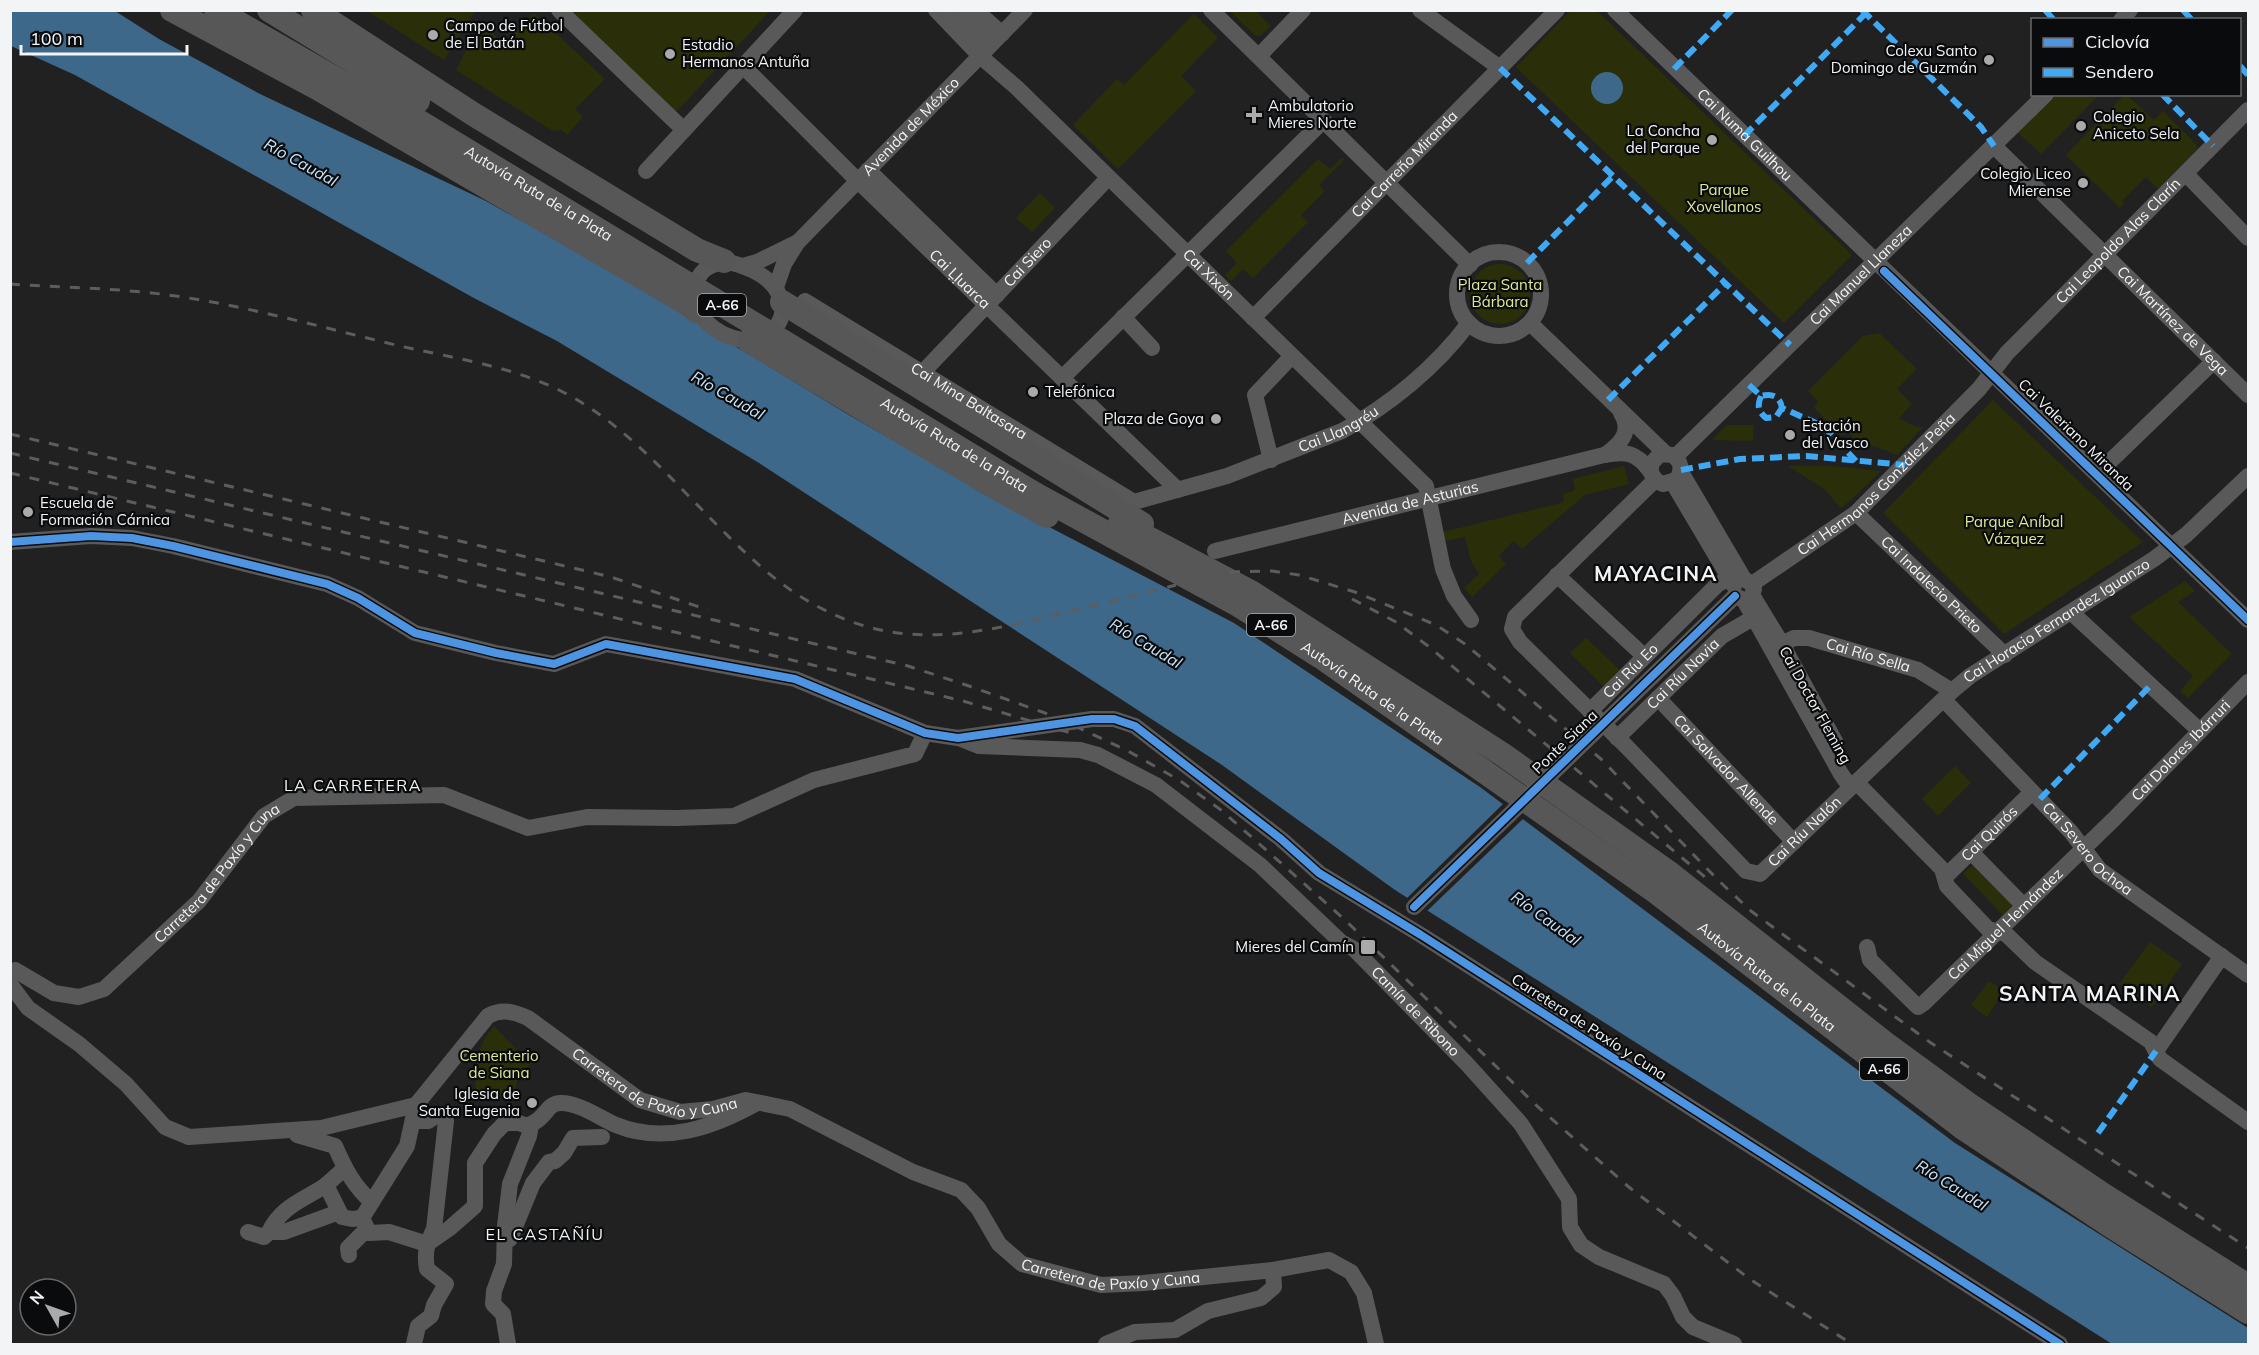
<svg xmlns="http://www.w3.org/2000/svg" width="2259" height="1355" font-family="Mulish,sans-serif">
  <rect width="100%" height="100%" fill="#212122"/>
  <!-- green -->
  <g fill="#2a2f09">
    <path d="M367 11H475L444 60Z"/>
    <path d="M565 11H770L677 111 672 110Z"/>
    <path d="M1230 11H1241L1244 13 1247 11H1256L1271 26 1260 36H1256Z"/>
    <path d="M1570 11H1597L1852 255 1784 323 1516 67Z"/>
    <path d="M534 13 605 79 575 109 583 117 567 135 561 130 553 131 456 70 468 47 486 26 498 38 505 42Z"/>
    <path d="M1194 14 1218 38 1181 76 1196 91 1118 169 1073 125 1117 79 1124 85Z"/>
    <path d="M2054 95H2099L2041 154 2017 132Z"/>
    <path d="M2122 95H2127L2154 120 2163 111 2196 144 2197 149 2158 189 2146 177 2122 201 2124 204 2120 208 2066 155 2123 96Z"/>
    <path d="M1341 158 1344 160 1319 185 1325 191 1301 215 1308 222 1253 278 1243 269 1231 281 1225 275 1237 263 1226 251 1318 159 1330 169Z"/>
    <path d="M1040 193 1055 208 1032 232 1016 218Z"/>
    <circle cx="1500" cy="294" r="30"/>
    <path d="M1879 333 1917 369 1897 389 1912 404 1899 418 1914 426 1923 427 1897 455 1866 443 1863 447 1847 431 1842 436 1814 408 1818 402 1808 391 1863 336Z"/>
    <path d="M1993 400 2143 542 2004 634 1883 513Z"/>
    <path d="M1726 425H1754L1753 441 1712 440Z"/>
    <path d="M1624 466 1629 484 1585 495 1522 549 1513 541 1499 556 1506 564 1472 597 1464 588 1479 574 1471 561 1465 537 1445 541 1443 532 1557 504 1564 501 1563 494 1575 490 1573 479Z"/>
    <path d="M1788 466H1832L1881 471 1853 498 1841 508 1824 489Z"/>
    <path d="M2185 581 2195 591 2178 602 2232 654 2188 698 2180 691 2193 676 2129 617Z"/>
    <path d="M1586 638 1621 671 1604 687 1570 653Z"/>
    <path d="M1955 766 1971 783 1938 816 1922 799Z"/>
    <path d="M1973 865 2013 905 2003 915 1963 874Z"/>
    <path d="M2150 942 2182 964 2152 1007 2119 984Z"/>
    <path d="M1989 981 2004 991 1987 1017 1971 1005Z"/>
    <path d="M494 1026 531 1064 518 1078 513 1101 475 1089C477 1063 476 1046 494 1026Z"/>
  </g>
  <!-- water -->
  <g fill="#3e688a">
    <path d="M11 11H115L159 39 260 94 486 201 606 268 849 415 997 500 1234 623 1480 787 1955 1143 2248 1328V1344H2112L1395 890 1222 765 759 463 557 341 472 297 75 75 11 46Z"/>
    <circle cx="1607" cy="88" r="16"/>
  </g>
  <!-- pier -->
  <path fill="#212122" d="M1505 802 1525 817 1425 913 1405 900Z"/>
  <g fill="none" stroke-linecap="round" stroke-linejoin="round">
    <!-- minor -->
    <g stroke="#595959" stroke-width="16">
      <path d="M559 10 684 130"/>
      <path id="s1" d="M936 10 980 56 1016 87 1426 486 1443 569 1454 596 1471 620"/>
      <path d="M945 10 957 15 991 44"/>
      <path d="M966 10 981 15 1002 34"/>
      <path d="M1211 10 1470 265"/>
      <path d="M1420 10 1500 68"/>
      <path id="s2" d="M1615 10 2248 620"/>
      <path d="M2121 20 2130 10"/>
      <path d="M1259 56 1303 10"/>
      <path id="s3" d="M743 66 858 181 1178 490"/>
      <path id="s4" d="M1994 146 2248 395"/>
      <path d="M868 170 997 295"/>
      <path d="M646 171 795 10"/>
      <path d="M2186 174 2248 238"/>
      <circle cx="1499" cy="294" r="42"/>
      <path d="M724 261C751 267 785 281 782 314 781 321 773 333 767 336 736 353 681 317 696 282 698 278 702 271 707 268 711 265 719 263 724 261Z"/>
      <path d="M743 266 757 262 796 243"/>
      <path id="s5" d="M776 287 784 264 797 243 1025 10"/>
      <path id="s6" d="M805 301 1134 502 1227 476 1342 431C1390 405 1436 367 1469 323"/>
      <path d="M1123 317 1152 348"/>
      <path id="s7" d="M1253 318 1557 10"/>
      <path d="M1530 323 1665 453"/>
      <path id="s8" d="M922 373 1108 178"/>
      <path d="M1062 378 1323 121"/>
      <path d="M1605 455C1620 444 1633 432 1621 413"/>
      <path id="s9" d="M1675 457 2046 94"/>
      <path d="M1271 460 1255 395 1292 356"/>
      <path d="M1681 472 1744 579 1752 584"/>
      <path d="M2097 474 2214 361"/>
      <path id="s10" d="M1655 480 1515 617 1512 629 1520 642 1626 746 1746 871 1760 874 1952 691 1970 676 2154 559 2186 535 2248 476"/>
      <path d="M1673 483 1734 586"/>
      <path id="s11" d="M1856 513 2005 655"/>
      <path d="M10 542 91 536 132 538 173 546 327 584 358 598 415 633 496 653 554 664 606 644 795 679 925 733 958 738 1092 719H1114L1135 726 1281 839 1319 873 1421 935 2060 1344"/>
      <path id="s12" d="M1215 551 1604 455C1626 451 1636 452 1650 471 1654 478 1655 481 1663 484L1676 480C1683 471 1682 461 1672 455L1660 454 1651 464V473"/>
      <path d="M1557 575 1644 656"/>
      <path d="M1752 584 1754 589 1752 595 1782 644 1836 743"/>
      <path id="s13" d="M1752 584 1856 513 1979 389 2007 353 2248 110"/>
      <path d="M1735 596 1744 600 1841 774 1846 781 1861 787 1942 869 1947 886 1988 929 2006 934 2035 962 2151 1042 2160 1059 2248 1122"/>
      <path d="M2072 613 2200 731"/>
      <path d="M1691 639 1735 596"/>
      <path id="s14" d="M1782 644 1794 638H1809L1918 670 1952 691"/>
      <path id="s15" d="M1658 698 1794 842"/>
      <path id="s16" d="M1944 700 2071 832 2100 870 2248 975"/>
      <path id="s17" d="M1590 711 1718 584 1730 578"/>
      <path id="s18" d="M959 738 979 746 1080 750 1098 755 1156 785 1260 865 1341 942 1354 949 1467 1064 1521 1124 1569 1199 1570 1227 1581 1245 1599 1257 1664 1284 1673 1296 1683 1317 1693 1327 1734 1344"/>
      <path id="s19" d="M1617 738 1722 636 1753 618"/>
      <path d="M1971 852 2024 906"/>
      <path id="s20" d="M1945 877 2032 792"/>
      <path id="s21" d="M1867 947 1870 960 1918 1007 1924 1003 2114 819 2248 682"/>
      <path id="s22" d="M10 977 15 970 54 993 79 997 104 989 199 901 264 816 294 798 444 795 528 828 587 817 677 818 734 816 814 780 915 754 925 733"/>
      <path id="s23" d="M10 984 28 1008 79 1044 126 1084 165 1127 189 1137 321 1128 416 1105 488 1016C502 1008 514 1012 528 1018L640 1100 680 1112 713 1109 746 1100 790 1109 913 1172 961 1190 978 1208 999 1244 1022 1264 1101 1285 1143 1283 1273 1270 1329 1260 1351 1272 1364 1293 1376 1344"/>
      <path d="M2156 1051 2222 956"/>
      <path d="M416 1105 407 1146 362 1218 369 1233 389 1232 427 1244 450 1228 475 1206V1163L494 1134 505 1123H519L527 1126C531 1124 536 1122 539 1119 547 1113 549 1103 561 1103 579 1103 600 1118 616 1125 665 1145 714 1127 757 1103"/>
      <path d="M413 1121H428L437 1115 444 1114 446 1121 434 1229C427 1243 424 1253 427 1269L446 1284 434 1305 431 1316 418 1326 414 1344"/>
      <path d="M297 1135 335 1146C344 1167 354 1187 372 1202"/>
      <path d="M345 1168 326 1185 342 1217 352 1219 362 1218"/>
      <path d="M326 1185C304 1200 281 1206 269 1232H284L339 1212"/>
      <path d="M248 1232 264 1237 269 1232"/>
      <path d="M510 1239 533 1183 549 1162 555 1161 564 1153 573 1138 602 1137"/>
      <path d="M349 1255 348 1248 367 1229"/>
      <path d="M508 1344 503 1314 493 1304 494 1291 504 1264 505 1226 510 1184 529 1136 531 1125"/>
      <path d="M1106 1344 1135 1332 1175 1330 1208 1311 1261 1298 1274 1287 1273 1270"/>
    </g>
    <!-- highway -->
    <g stroke="#585758" stroke-width="24">
      <path d="M172 10 317 88 686 303 697 311"/>
      <path d="M216 10 355 90 410 116"/>
      <path d="M269 10 418 101"/>
      <path d="M313 10 473 114 697 250 724 261"/>
      <path d="M782 302 1142 524"/>
      <path d="M749 341 989 484 1047 516"/>
      <path id="s24" d="M1035 494 1240 606 1321 657 1656 892 1963 1128 2108 1224 2248 1312"/>
      <path d="M1120 523 1251 592 1502 754 1668 872 1886 1044 1968 1104 2105 1196 2248 1286"/>
    </g>
    <!-- rail -->
    <g stroke="#5d5d5e" stroke-width="3" stroke-dasharray="10 10" stroke-linecap="butt">
      <path d="M10 284C67 288 126 288 182 297 255 308 328 329 400 346 453 358 510 366 559 390 622 421 669 477 718 526 748 556 779 586 817 606 898 651 974 635 1058 614 1098 605 1137 595 1176 585"/>
      <path d="M10 434 611 577 708 610"/>
      <path d="M10 453 908 666 969 686 1045 713 1077 727 1128 751 1179 780 1221 810 1344 919 1537 1106 1630 1188 1751 1280 1852 1344"/>
      <path d="M10 473 963 701 1071 733"/>
      <path d="M1230 572 1272 571 1299 575 1355 592 1436 625 1465 644 1601 759 1718 880 1751 911 1931 1043 2248 1248"/>
      <path d="M1352 599 1396 622 1428 646 1705 877"/>
    </g>
    <!-- minor-bridge -->
    <path stroke="#595959" stroke-width="16" d="M1414 907 1691 639"/>
    <!-- highway-bridge -->
    <path stroke="#585758" stroke-width="24" id="s25" d="M410 116 1035 494"/>
    <!-- quiet -->
    <g stroke="#3fa9f5" stroke-width="6" stroke-dasharray="12 6" stroke-linecap="butt">
      <path d="M1862 10 1981 127 1994 146"/>
      <path d="M2045 10 2054 20"/>
      <path d="M2183 10 2192 20"/>
      <path d="M2240 66 2248 75"/>
      <path d="M1500 68 1790 345"/>
      <path d="M1674 69 1732 10"/>
      <path d="M2162 94 2213 146"/>
      <path d="M1744 136 1869 10"/>
      <path d="M1527 263 1614 175"/>
      <path d="M1749 385 1761 396C1772 393 1780 396 1782 408L1823 426 1856 461"/>
      <path d="M1761 396C1757 406 1758 411 1766 418L1776 417 1782 408"/>
      <path d="M1608 400 1726 283"/>
      <path d="M1681 470 1740 459 1806 456 1905 465"/>
      <path d="M2040 799 2151 685"/>
      <path d="M2098 1133 2156 1051"/>
    </g>
    <!-- cycleway casing -->
    <g stroke="#0a0b0c" stroke-width="11">
      <g id="cycleway">
        <path d="M1884 271 2248 620"/>
        <path d="M10 542 91 536 132 538 173 546 327 584 358 598 415 633 496 653 554 664 606 644 795 679 925 733 958 738 1092 719H1114L1135 726 1281 839 1319 873 1421 935 2060 1344"/>
        <path d="M1414 907 1735 596"/>
      </g>
    </g>
    <!-- cycleway -->
    <use href="#cycleway" stroke="#4d94e3" stroke-width="8"/>
  </g>
  <!-- markers -->
  <g fill="#aaaaab" stroke="#0a0b0c" stroke-width="2">
    <circle cx="433" cy="35" r="6"/>
    <circle cx="670" cy="54" r="6"/>
    <circle cx="1989" cy="60" r="6"/>
    <path d="M1251 106h6v6h6v6h-6v6h-6v-6h-6v-6h6z"/>
    <circle cx="2081" cy="126" r="6"/>
    <circle cx="1712" cy="140" r="6"/>
    <circle cx="2083" cy="183" r="6"/>
    <circle cx="1033" cy="392" r="6"/>
    <circle cx="1216" cy="419" r="6"/>
    <circle cx="1790" cy="435" r="6"/>
    <circle cx="28" cy="512" r="6"/>
    <rect x="1360" y="939" width="16" height="16" rx="3"/>
    <circle cx="532" cy="1103" r="6"/>
  </g>
  <g text-anchor="middle" stroke-width="4.5" stroke-linejoin="round" paint-order="stroke">
    <!-- shield labels -->
    <g fill="#0a0b0c" stroke="#adaeaf" stroke-width="1.5">
      <rect x="698" y="294" width="48" height="22" rx="4.5"/>
      <rect x="1247" y="614" width="48" height="22" rx="4.5"/>
      <rect x="1860" y="1058" width="48" height="22" rx="4.5"/>
    </g>
    <g font-size="14" font-weight="bold" fill="#f3f4f5">
      <text x="722" y="310">A-66</text>
      <text x="1271" y="630">A-66</text>
      <text x="1884" y="1074">A-66</text>
    </g>
    <!-- poi labels -->
    <g font-size="15" fill="#f3f4f5" stroke="#0a0b0c" text-anchor="start">
      <text x="445" y="31">Campo de Fútbol<tspan x="445" dy="17">de El Batán</tspan></text>
      <text x="682" y="50">Estadio<tspan x="682" dy="17">Hermanos Antuña</tspan></text>
      <text x="1977" y="56" text-anchor="end">Colexu Santo<tspan x="1977" dy="17">Domingo de Guzmán</tspan></text>
      <text x="1268" y="111">Ambulatorio<tspan x="1268" dy="17">Mieres Norte</tspan></text>
      <text x="2093" y="122">Colegio<tspan x="2093" dy="17">Aniceto Sela</tspan></text>
      <text x="1700" y="136" text-anchor="end">La Concha<tspan x="1700" dy="17">del Parque</tspan></text>
      <text x="2071" y="179" text-anchor="end">Colegio Liceo<tspan x="2071" dy="17">Mierense</tspan></text>
      <text x="1045" y="397">Telefónica</text>
      <text x="1204" y="424" text-anchor="end">Plaza de Goya</text>
      <text x="1802" y="431">Estación<tspan x="1802" dy="17">del Vasco</tspan></text>
      <text x="40" y="508">Escuela de<tspan x="40" dy="17">Formación Cárnica</tspan></text>
      <text x="1354" y="952" text-anchor="end">Mieres del Camín</text>
      <text x="520" y="1099" text-anchor="end">Iglesia de<tspan x="520" dy="17">Santa Eugenia</tspan></text>
    </g>
    <!-- street labels -->
    <g font-size="15" fill="#f3f4f5" stroke="#0a0b0c">
      <text dy="5" stroke="none"><textPath href="#s5" startOffset="212">Avenida de México</textPath></text>
      <text dy="5" stroke="none"><textPath href="#s2" startOffset="180">Cai Numa Guilhou</textPath></text>
      <text dy="5" stroke="none"><textPath href="#s7" startOffset="216">Cai Carreño Miranda</textPath></text>
      <text dy="5" stroke="none"><textPath href="#s25" startOffset="150">Autovía Ruta de la Plata</textPath></text>
      <text dy="5" stroke="none"><textPath href="#s13" startOffset="504">Cai Leopoldo Alas Clarín</textPath></text>
      <text dy="5" stroke="none"><textPath href="#s8" startOffset="153">Cai Siero</textPath></text>
      <text dy="5" stroke="none"><textPath href="#s1" startOffset="380">Cai Xixón</textPath></text>
      <text dy="5" stroke="none"><textPath href="#s9" startOffset="260">Cai Manuel Llaneza</textPath></text>
      <text dy="5" stroke="none"><textPath href="#s3" startOffset="304">Cai Ḷḷuarca</textPath></text>
      <text dy="5" stroke="none"><textPath href="#s4" startOffset="250">Cai Martínez de Vega</textPath></text>
      <text dy="5" stroke="none"><textPath href="#s6" startOffset="192">Cai Mina Baltasara</textPath></text>
      <text dy="5" stroke="none"><textPath href="#s6" startOffset="603">Cai Llangréu</textPath></text>
      <text transform="translate(2076 435) rotate(44)" y="5">Cai Valeriano Miranda</text>
      <text dy="5" stroke="none"><textPath href="#s25" startOffset="636">Autovía Ruta de la Plata</textPath></text>
      <text dy="5" stroke="none"><textPath href="#s13" startOffset="160">Cai Hermanos González Peña</textPath></text>
      <text dy="5" stroke="none"><textPath href="#s12" startOffset="201">Avenida de Asturias</textPath></text>
      <text dy="5" stroke="none"><textPath href="#s11" startOffset="104">Cai Indalecio Prieto</textPath></text>
      <text dy="5" stroke="none"><textPath href="#s10" startOffset="951">Cai Horacio Fernandez Iguanzo</textPath></text>
      <text dy="5" stroke="none"><textPath href="#s14" startOffset="90">Cai Río Sella</textPath></text>
      <text dy="5" stroke="none"><textPath href="#s17" startOffset="57">Cai Ríu Eo</textPath></text>
      <text dy="5" stroke="none"><textPath href="#s19" startOffset="92">Cai Ríu Navia</textPath></text>
      <text dy="5" stroke="none"><textPath href="#s24" startOffset="392">Autovía Ruta de la Plata</textPath></text>
      <text transform="translate(1815 705) rotate(61)" y="5">Cai Doctor Fleming</text>
      <text transform="translate(1565 742) rotate(-44)" y="5">Ponte Siana</text>
      <text dy="5" stroke="none"><textPath href="#s21" startOffset="448">Cai Dolores Ibárruri</textPath></text>
      <text dy="5" stroke="none"><textPath href="#s15" startOffset="99">Cai Salvador Allende</textPath></text>
      <text dy="5" stroke="none"><textPath href="#s10" startOffset="621">Cai Ríu Nalón</textPath></text>
      <text dy="5" stroke="none"><textPath href="#s20" startOffset="62">Cai Quirós</textPath></text>
      <text dy="5" stroke="none"><textPath href="#s16" startOffset="207">Cai Severo Ochoa</textPath></text>
      <text dy="5" stroke="none"><textPath href="#s22" startOffset="268">Carretera de Paxío y Cuna</textPath></text>
      <text dy="5" stroke="none"><textPath href="#s21" startOffset="201">Cai Miguel Hernández</textPath></text>
      <text dy="5" stroke="none"><textPath href="#s24" startOffset="878">Autovía Ruta de la Plata</textPath></text>
      <text dy="5" stroke="none"><textPath href="#s18" startOffset="552">Camín de Ribono</textPath></text>
      <text transform="translate(1589 1027) rotate(33)" y="5">Carretera de Paxío y Cuna</text>
      <text dy="5" stroke="none"><textPath href="#s23" startOffset="772">Carretera de Paxío y Cuna</textPath></text>
      <text dy="5" stroke="none"><textPath href="#s23" startOffset="1294">Carretera de Paxío y Cuna</textPath></text>
    </g>
    <!-- park labels -->
    <g font-size="15" fill="#dcea97" stroke="#0a0b0c">
      <text x="1724" y="195">Parque<tspan x="1724" dy="17">Xovellanos</tspan></text>
      <text x="1500" y="290">Plaza Santa<tspan x="1500" dy="17">Bárbara</tspan></text>
      <text x="2014" y="527">Parque Aníbal<tspan x="2014" dy="17">Vázquez</tspan></text>
      <text x="499" y="1061">Cementerio<tspan x="499" dy="17">de Siana</tspan></text>
    </g>
    <!-- water labels -->
    <g font-size="16" font-style="italic" fill="#c9e4fb" stroke="#0a0b0c">
      <text transform="translate(301 162) rotate(29)" y="6">Río Caudal</text>
      <text transform="translate(728 395) rotate(30)" y="6">Río Caudal</text>
      <text transform="translate(1146 643) rotate(31)" y="6">Río Caudal</text>
      <text transform="translate(1546 918) rotate(36)" y="6">Río Caudal</text>
      <text transform="translate(1952 1185) rotate(32)" y="6">Río Caudal</text>
    </g>
    <!-- neighbourhood labels -->
    <g font-size="16" letter-spacing="1.5" fill="#f3f4f5" stroke="#0a0b0c">
      <text x="353" y="791">LA CARRETERA</text>
      <text x="545" y="1240">EL CASTAÑÍU</text>
    </g>
    <!-- district labels -->
    <g font-size="21" font-weight="bold" letter-spacing="1.5" fill="#f3f4f5" stroke="#0a0b0c">
      <text x="1656" y="581">MAYACINA</text>
      <text x="2090" y="1001">SANTA MARINA</text>
    </g>
  </g>
  <!-- border -->
  <rect width="2259" height="1355" fill="none" stroke="#f3f4f5" stroke-width="24"/>
  <!-- legend -->
  <rect x="2031" y="18" width="210" height="78" fill="#0a0b0c" stroke="#676869" stroke-width="1.5"/>
  <rect x="2043" y="38" width="30" height="9" fill="#4d94e3" stroke="#676869" stroke-width="1.5"/>
  <text x="2085" y="48" font-size="18" fill="#f3f4f5">Ciclovía</text>
  <rect x="2043" y="68" width="30" height="9" fill="#3fa9f5" stroke="#676869" stroke-width="1.5"/>
  <text x="2085" y="78" font-size="18" fill="#f3f4f5">Sendero</text>
  <!-- north arrow -->
  <g transform="translate(48 1307) rotate(310)"><circle r="28" fill="#0a0b0c" stroke="#676869" stroke-width="1.5"/>
  <path d="M0-4.5L10 22L0 15L-10 22Z" fill="#aaaaab"/>
  <text y="-9" font-size="16" font-weight="bold" text-anchor="middle" fill="#f3f4f5">N</text>
  </g>
  <!-- scale -->
  <path d="M21 45v9h166v-9" fill="none" stroke="#f3f4f5" stroke-width="3"/>
  <text x="30" y="45" font-size="18" fill="#f3f4f5" stroke="#0a0b0c" stroke-width="4.5" paint-order="stroke">100 m</text>
</svg>
